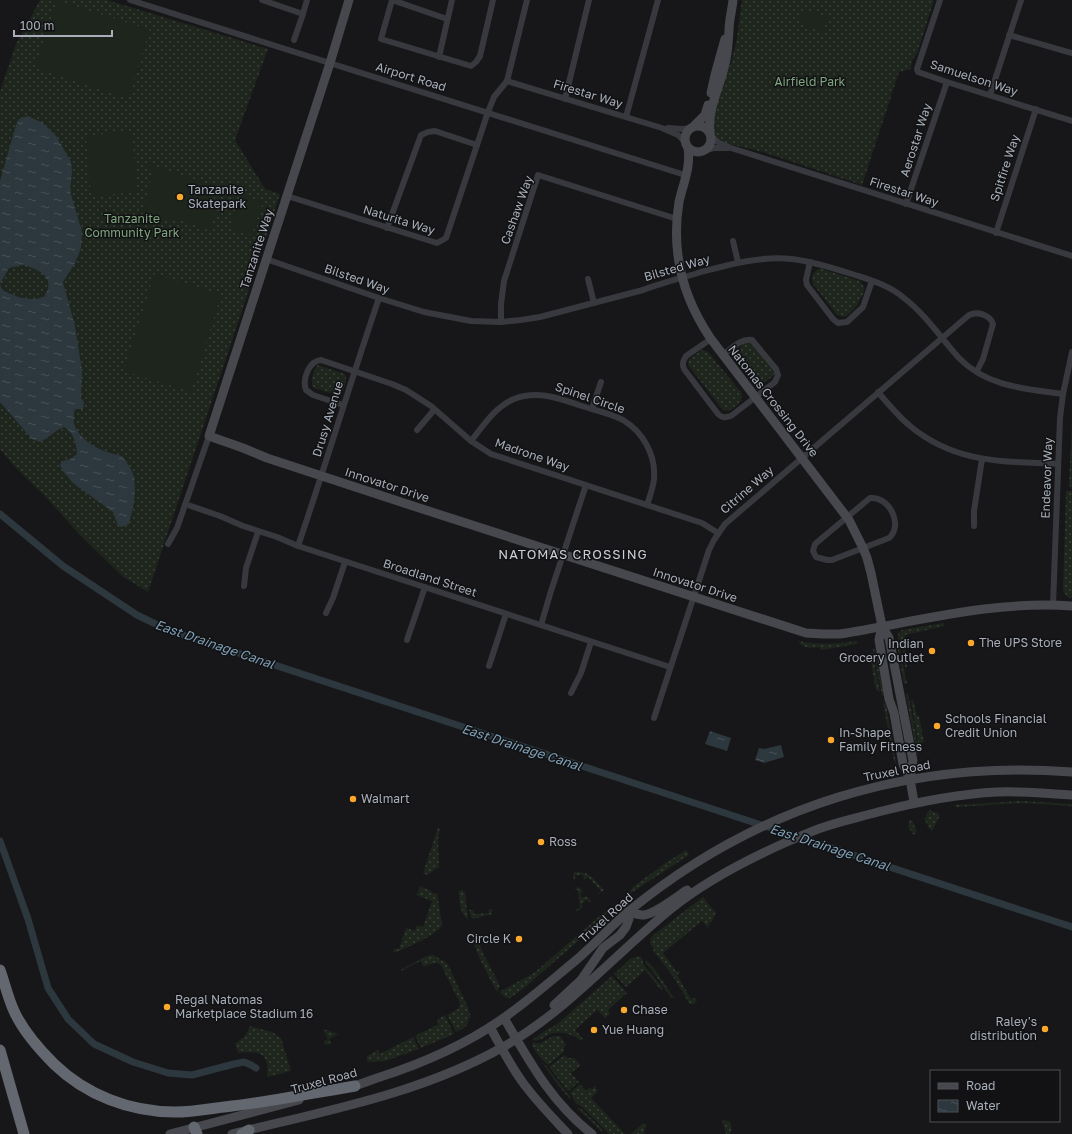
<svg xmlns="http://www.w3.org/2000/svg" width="1072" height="1134" font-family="'Golos Text',sans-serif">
  <defs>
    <pattern id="grass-dots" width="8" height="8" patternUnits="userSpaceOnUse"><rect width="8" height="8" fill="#1d251d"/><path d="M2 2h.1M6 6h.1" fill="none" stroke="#3b423c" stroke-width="1.8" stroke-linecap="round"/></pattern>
    <pattern id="water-ripples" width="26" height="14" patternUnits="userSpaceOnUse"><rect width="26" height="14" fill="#2c373e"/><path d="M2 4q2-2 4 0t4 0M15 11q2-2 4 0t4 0" fill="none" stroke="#485158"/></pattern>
  </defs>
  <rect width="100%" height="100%" fill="#171719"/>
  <!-- grass -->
  <g fill="url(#grass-dots)">
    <path d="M40 0H107L268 49 235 140 265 189 280 194 249 290 148 592 122 576 78 533 46 497 14 466 0 449V91L16 44Z"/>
    <path d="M742 0H934L917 54 912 60 911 69 899 72 862 185 763 152 725 143 714 136 712 132 713 111 731 63 737 38Z"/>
    <path d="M819 269H822L860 281 865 288C861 301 856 309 845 317L837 315 813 284C810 277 813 272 819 269Z"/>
    <path d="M751 341 773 368 774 375 764 383V382L758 380 738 354 740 349 739 348 745 342Z"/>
    <path d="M702 350 708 352 741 392 742 395 741 400H742C737 406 729 414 722 409L688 365 689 359Z"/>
    <path d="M318 365 345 374C348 380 344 389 340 394H334L314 388C309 382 313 371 318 365Z"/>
    <path d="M1072 421V489L1069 485Z"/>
    <path d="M1066 491H1072V598L1067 597 1063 591Z"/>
    <path d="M944 623V626L905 635 907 647 905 648 907 667H905L902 644 898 639V634L902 630Z"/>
    <path d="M896 640 899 643 907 684H904Z"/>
    <path d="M798 641C818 645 836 644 857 641V644L821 650 819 647C810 648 803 649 798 641Z"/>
    <path d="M874 648 884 695 882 696 873 650Z"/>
    <path d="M872 651 880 692 876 690 870 656Z"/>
    <path d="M908 693 919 752 917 755 906 694Z"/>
    <path d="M911 700H913L917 716H919L924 742 918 743Z"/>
    <path d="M883 703 886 704 896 763 894 761Z"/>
    <path d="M1022 801 1072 804V806L1022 803 956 807 954 805Z"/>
    <path d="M930 810 939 814V817L932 831 929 828 924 818H926L927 813Z"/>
    <path d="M910 820H912L917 832 913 835 908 826Z"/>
    <path d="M438 828H440L438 839 439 867 427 875 423 873Z"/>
    <path d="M686 850 689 855 631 893 629 892 633 887 664 864Z"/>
    <path d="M574 872C590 871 594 879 604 890L597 895 601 891 588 877 584 880 583 875H575V879H574L573 875Z"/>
    <path d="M419 886 430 890 434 894 437 893 442 925C436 936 409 946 397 952H393L394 949H399L406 928 415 931 417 925 423 927 432 901 416 895 419 890Z"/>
    <path d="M579 887 583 891 580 894 583 898 586 896 591 901 589 902 587 899 581 904 583 907 577 912 575 909 580 908 578 890 574 889Z"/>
    <path d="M462 890 465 893 468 920C460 913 459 901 459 891Z"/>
    <path d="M703 897 714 911 716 912 712 922H710L708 928 702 921 663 953 676 971H678L680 972 677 975 691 999 695 998 697 1001 693 1005 689 1003 674 978 653 950 654 949C650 945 649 941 652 936Z"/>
    <path d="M609 908 610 909 601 921 523 989 510 998H506L500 993 501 991 534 973Z"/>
    <path d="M489 909H492V914L472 919 469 910H473L474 914 489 913Z"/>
    <path d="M473 931 476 934 483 953 500 986 497 992C491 980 469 943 473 931Z"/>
    <path d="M433 955 447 963 467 1005 471 1018H469C468 1027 463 1029 456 1032L447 1015 458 1009 460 1003 441 965C435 960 431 964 424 967L420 961 401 971 402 969 427 956Z"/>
    <path d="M638 956C642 957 643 960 643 964L663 988 661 990 645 970 626 987 614 974 630 959Z"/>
    <path d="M646 960 654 968 674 998H671L652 970 645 963Z"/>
    <path d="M612 976 627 993 608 1010 610 1014 605 1018 597 1010 575 1030 583 1039 581 1041C573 1034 561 1031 550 1034 543 1037 541 1042 532 1040L546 1030 556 1025Z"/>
    <path d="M445 1015 454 1034 421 1048 415 1036 439 1024 437 1020Z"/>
    <path d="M250 1026 272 1032 281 1038 291 1071 267 1077C270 1052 259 1051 238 1053L235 1044 245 1036Z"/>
    <path d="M323 1029 338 1034 329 1039 331 1044 327 1045 324 1043V1041L328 1039Z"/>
    <path d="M553 1036H560L566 1044 564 1048V1052L548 1065C541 1059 534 1052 532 1042L539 1044Z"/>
    <path d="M413 1037 419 1049 385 1061 367 1062V1056L378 1050 380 1054Z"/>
    <path d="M565 1055 568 1058H574L581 1065 571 1073 579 1082 568 1091 549 1067Z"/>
    <path d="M542 1062 546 1066 570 1096V1099L557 1084Z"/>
    <path d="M580 1084 586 1091 590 1087 592 1089 595 1086 598 1091 591 1098 625 1134H609L581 1106C574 1104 574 1098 570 1093Z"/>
    <path d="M577 1108H580L602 1129V1132Z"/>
    <path d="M722 1120C732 1121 733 1125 730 1134H726Z"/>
    <path d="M643 1123 646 1124 644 1134H631Z"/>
  </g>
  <!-- garden -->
  <g fill="#1d251d">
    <path d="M57 0 150 30 128 98 35 68Z"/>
    <path d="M803 10 828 17 823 32 799 24Z"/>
    <path d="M132 131 137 192 91 196 86 136Z"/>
    <path d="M149 165 214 186 213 195 216 209 210 231 176 218 158 222H141L151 177 154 174 150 171Z"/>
    <path d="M241 195 263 202 252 235 230 228Z"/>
    <path d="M154 274 221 295 191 392 124 371Z"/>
  </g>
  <!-- water -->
  <g fill="url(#water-ripples)" fill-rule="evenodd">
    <path d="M28 116 43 123 57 137 71 162 72 171 70 191 82 232 81 248 75 263 63 282 75 326 82 370 81 398 84 402 83 409H76L74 411C74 416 73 423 75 427 85 445 103 452 122 456 125 460 128 464 131 469 139 485 133 508 129 524L122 527 118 526 113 512 73 483 63 471 60 464 63 461 70 459 77 454C76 442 74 433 64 427 54 431 50 437 40 442L32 439 0 402V181L16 125 19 119ZM22 265C39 269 57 277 44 297 29 302 16 297 2 290L0 284 9 268Z"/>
    <path d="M710 731 731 738 727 751 705 744Z"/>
    <path d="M781 745 784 757 764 763 755 760 759 748 764 749Z"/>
  </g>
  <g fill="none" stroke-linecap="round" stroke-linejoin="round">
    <!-- canal -->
    <g stroke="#2c373e" stroke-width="7">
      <path d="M0 514 63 566 137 615 168 630 1072 927"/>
      <path d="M0 841 28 919 48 988 68 1019 94 1044 133 1062 168 1073 192 1075 234 1064 244 1062 251 1065 256 1068"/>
    </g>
    <!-- street -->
    <g stroke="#38393e" stroke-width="6">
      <path d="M130 0 685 175"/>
      <path d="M262 0 303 14 294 40"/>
      <path d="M392 0 381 39 471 66 476 62 480 56 493 0"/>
      <path d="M392 0 447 19"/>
      <path d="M940 0 917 69 918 72 947 82 1072 121"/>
      <path d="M303 14 307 0"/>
      <path d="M1009 35 1072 53"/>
      <path d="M439 57 452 0"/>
      <path d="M507 81 662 128 678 135 685 142"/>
      <path d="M990 95 1021 0"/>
      <path d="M565 99 589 0"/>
      <path d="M626 117 658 0"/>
      <path d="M668 128 682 129 690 128"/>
      <path d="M712 137 719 143 731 148 1072 256"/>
      <path d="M706 150 714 148H728"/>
      <path d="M287 196 437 243 446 238 488 112 494 97 507 81 527 0"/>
      <path d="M906 204 947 82"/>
      <path d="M387 228 421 135 428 132 435 131 477 145"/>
      <path d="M996 233 1036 109"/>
      <path d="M733 241 738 262"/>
      <path d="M266 259 379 298 424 312 471 321 501 322 521 320 540 317 643 290C662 283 682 278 701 272 731 264 760 256 791 259 812 261 832 268 852 274 870 280 889 285 904 298 926 315 941 338 959 358 987 387 1026 389 1063 394"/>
      <path d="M810 262 806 280 807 285 833 319 838 323 847 322 863 307 872 281"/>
      <path d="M588 279 594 303"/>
      <path d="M501 322V304L504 281 538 175 677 219"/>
      <path d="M711 339 686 356C683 361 682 364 684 369L718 414C722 418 725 418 731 416L775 382 778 375 776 369 752 340C741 338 731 349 723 355"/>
      <path d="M878 392C888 404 898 416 910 426 956 464 1003 461 1058 464"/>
      <path d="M343 405 313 395 306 390C302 379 309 361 321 360L392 384 406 390 431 406 471 441 491 454 702 523 718 533"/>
      <path d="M592 409 601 382"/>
      <path d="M417 430 434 410"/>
      <path d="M471 441C484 425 495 407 514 399 537 390 558 398 579 405 593 410 610 413 623 420 643 432 656 455 654 479 653 488 650 496 647 505"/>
      <path d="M870 498C889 496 904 525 889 538L832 560H827L816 557 813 551 815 544Z"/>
      <path d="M185 504 220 516 243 526 277 537 298 546 670 667"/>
      <path d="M974 526V511L982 459"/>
      <path d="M168 544 177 528 209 436"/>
      <path d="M298 546C326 464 351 380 379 298"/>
      <path d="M244 586 246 568 258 532"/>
      <path d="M1053 605 1060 418 1063 394 1072 352"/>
      <path d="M326 613 333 598 345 562"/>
      <path d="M541 625 551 591 586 485"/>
      <path d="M407 640 425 587"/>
      <path d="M489 666 506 614"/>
      <path d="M571 693 581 673 591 642"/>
      <path d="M654 718 709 550 714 540 725 524 969 315C978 311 990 315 993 324L983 359 977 371"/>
    </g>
    <!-- secondary -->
    <g stroke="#46484e" stroke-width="9">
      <path d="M349 0 330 63 209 436 243 448 267 458 410 505 806 633 823 634H840C915 622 995 600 1072 606"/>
      <path d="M711 93 715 75 725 39"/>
      <circle cx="698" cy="139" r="13"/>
      <path d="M694 126 705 115 708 105"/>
      <path d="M710 133C707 109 720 87 725 64 728 53 728 42 729 31 729 20 732 10 733 0"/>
      <path d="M688 148C691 167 683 184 679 202 671 251 683 298 711 339L849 520 863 548 867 558 871 573 882 626 889 638 913 761 910 779"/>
      <path d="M882 626 879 640 889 699 894 713 903 764 910 779 914 802"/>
      <path d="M628 912C633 913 638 915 644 915 657 913 676 897 687 890"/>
      <path d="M554 1005 581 980 603 948 620 935 626 927 629 919 628 912"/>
      <path d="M504 1018C530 1062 551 1102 592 1134"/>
      <path d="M490 1027C500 1045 509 1063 521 1080 535 1100 552 1117 568 1134"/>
      <path d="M350 1087C359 1085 368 1081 377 1078 421 1064 467 1044 505 1017 529 1000 552 980 575 961 594 945 610 927 629 911 756 807 908 759 1072 772"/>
      <path d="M170 1134 299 1100"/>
      <path d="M232 1134C324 1111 420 1094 503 1047 567 1011 615 954 672 908 707 880 748 859 789 841 801 836 812 831 824 827 841 821 860 817 878 812 917 802 956 794 997 792 1022 791 1047 793 1072 795"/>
    </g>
    <!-- highway -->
    <g stroke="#636770" stroke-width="11">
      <path d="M0 970C5 984 8 998 14 1011 23 1031 38 1048 54 1064 86 1095 130 1112 175 1112 194 1112 213 1108 232 1106 273 1101 314 1093 355 1086"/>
      <path d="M0 1050 24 1134"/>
      <path d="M194 1127 197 1134"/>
      <path d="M242 1134 249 1130"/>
    </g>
  </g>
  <!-- markers -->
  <g fill="#fba92d" stroke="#121214" stroke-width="1.5">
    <circle cx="180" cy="197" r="4"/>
    <circle cx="971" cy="643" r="4"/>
    <circle cx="932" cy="651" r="4"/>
    <circle cx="937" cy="726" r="4"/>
    <circle cx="831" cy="740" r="4"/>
    <circle cx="353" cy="799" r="4"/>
    <circle cx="541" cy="842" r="4"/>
    <circle cx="519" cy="939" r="4"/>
    <circle cx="167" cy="1007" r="4"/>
    <circle cx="624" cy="1010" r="4"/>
    <circle cx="1045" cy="1029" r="4"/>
    <circle cx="594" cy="1030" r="4"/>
  </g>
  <g text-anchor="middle" stroke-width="3" stroke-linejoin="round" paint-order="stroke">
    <!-- street labels -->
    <g font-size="12" fill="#a8afba" stroke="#121214">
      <text transform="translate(411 77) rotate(17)" y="4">Airport Road</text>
      <text transform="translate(974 78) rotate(18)" y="4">Samuelson Way</text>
      <text transform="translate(588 94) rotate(17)" y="4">Firestar Way</text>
      <text transform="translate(916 140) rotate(-72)" y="4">Aerostar Way</text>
      <text transform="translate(1005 168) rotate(-72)" y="4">Spitfire Way</text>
      <text transform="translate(904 192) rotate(18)" y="4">Firestar Way</text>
      <text transform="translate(517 210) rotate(-70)" y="4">Cashaw Way</text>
      <text transform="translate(399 220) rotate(17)" y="4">Naturita Way</text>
      <text transform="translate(257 249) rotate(-72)" y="4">Tanzanite Way</text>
      <text transform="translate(677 268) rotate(-16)" y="4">Bilsted Way</text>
      <text transform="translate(357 279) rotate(19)" y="4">Bilsted Way</text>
      <text transform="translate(590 398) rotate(19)" y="4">Spinel Circle</text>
      <text transform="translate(773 401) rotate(52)" y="4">Natomas Crossing Drive</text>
      <text transform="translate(328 419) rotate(-73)" y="4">Drusy Avenue</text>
      <text transform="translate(532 455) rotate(19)" y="4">Madrone Way</text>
      <text transform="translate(1047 478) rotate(-88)" y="4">Endeavor Way</text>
      <text transform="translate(387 485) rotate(18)" y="4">Innovator Drive</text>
      <text transform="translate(747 490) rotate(-41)" y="4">Citrine Way</text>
      <text transform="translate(430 578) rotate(18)" y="4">Broadland Street</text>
      <text transform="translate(695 585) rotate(18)" y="4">Innovator Drive</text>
      <text transform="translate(897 771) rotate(-11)" y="4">Truxel Road</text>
      <text transform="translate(606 918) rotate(-42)" y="4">Truxel Road</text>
      <text transform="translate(324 1081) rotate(-15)" y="4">Truxel Road</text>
    </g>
    <!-- park labels -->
    <g font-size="12" fill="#7fa67e" stroke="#121214">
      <text x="810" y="86">Airfield Park</text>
      <text x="132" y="223">Tanzanite<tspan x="132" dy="14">Community Park</tspan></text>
    </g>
    <!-- poi labels -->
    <g font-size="12" fill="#a8afba" stroke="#121214" text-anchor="start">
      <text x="188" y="194">Tanzanite<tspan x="188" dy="14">Skatepark</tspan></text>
      <text x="979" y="647">The UPS Store</text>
      <text x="924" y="648" text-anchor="end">Indian<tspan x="924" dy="14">Grocery Outlet</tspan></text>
      <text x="945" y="723">Schools Financial<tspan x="945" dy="14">Credit Union</tspan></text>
      <text x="839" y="737">In-Shape<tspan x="839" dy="14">Family Fitness</tspan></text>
      <text x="361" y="803">Walmart</text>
      <text x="549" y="846">Ross</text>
      <text x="511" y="943" text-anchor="end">Circle K</text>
      <text x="175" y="1004">Regal Natomas<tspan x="175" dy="14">Marketplace Stadium 16</tspan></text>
      <text x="632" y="1014">Chase</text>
      <text x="1037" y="1026" text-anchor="end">Raley's<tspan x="1037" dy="14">distribution</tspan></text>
      <text x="602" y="1034">Yue Huang</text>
    </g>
    <!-- neighbourhood labels -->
    <g font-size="13" letter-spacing="1" fill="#caced5" stroke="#121214">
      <text x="573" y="559">NATOMAS CROSSING</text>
    </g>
    <!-- water labels -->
    <g font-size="13" font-style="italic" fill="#7e9fb6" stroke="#121214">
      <text transform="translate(215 644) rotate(19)" y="5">East Drainage Canal</text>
      <text transform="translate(522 747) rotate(18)" y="5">East Drainage Canal</text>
      <text transform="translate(830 847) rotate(18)" y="5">East Drainage Canal</text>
    </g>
  </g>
  <!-- legend -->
  <rect x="930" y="1070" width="130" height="52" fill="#121214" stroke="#4e5156"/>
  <rect x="938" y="1083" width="20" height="6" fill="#46484e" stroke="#4e5156"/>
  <text x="966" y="1090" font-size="12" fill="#a8afba">Road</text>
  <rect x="938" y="1100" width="20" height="12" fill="url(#water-ripples)" stroke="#4e5156"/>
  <text x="966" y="1110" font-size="12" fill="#a8afba">Water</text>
  <!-- scale -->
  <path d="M14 30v6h98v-6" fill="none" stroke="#a8afba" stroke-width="2"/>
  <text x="20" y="30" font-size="12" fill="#a8afba" stroke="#121214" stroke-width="3" paint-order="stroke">100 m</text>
</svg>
